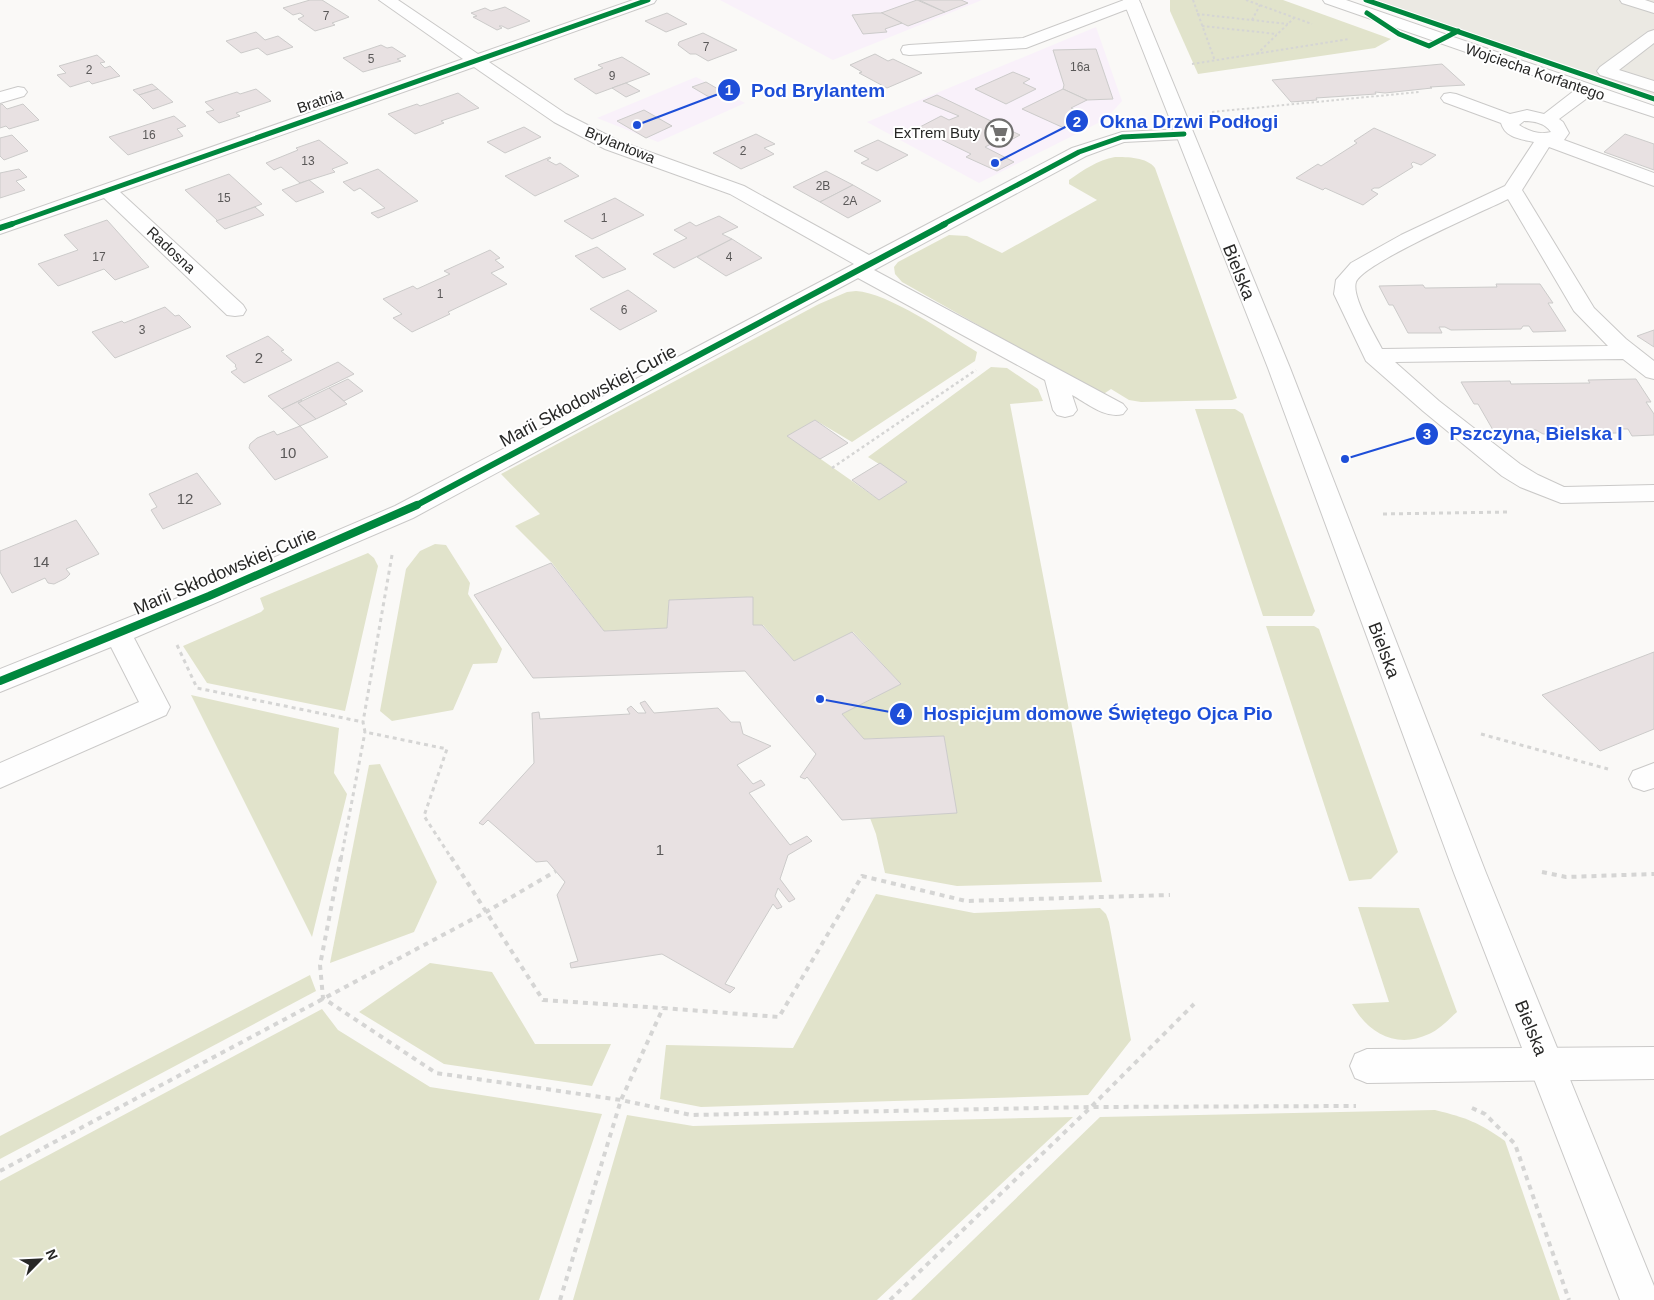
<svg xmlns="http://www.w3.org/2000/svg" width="1654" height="1300" font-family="Arial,sans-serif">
  <rect width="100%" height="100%" fill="#faf9f7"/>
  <!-- commercial -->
  <g fill="#f9f1fa">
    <path d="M720 0H982L833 60Z"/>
    <path d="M1096 27 1122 101 1106 119 979 183 867 122Z"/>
    <path d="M696 77 745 103 658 142 597 118Z"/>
  </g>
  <!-- built -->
  <path fill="#ebe9e3" d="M1376 0H1654V95L1565 65Z"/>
  <!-- green -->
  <g fill="#e1e3cb">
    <path d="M1170 0H1283L1391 39 1375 48 1198 74 1170 11Z"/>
    <path d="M1115 157C1127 157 1147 157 1155 168L1237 398 1232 400 1141 402 1129 400 1111 389 1102 395 902 282 895 274 894 267 898 262 949 235 967 236 1002 253 1097 200 1069 184V180C1084 170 1097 160 1115 157Z"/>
    <path d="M856 291C889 293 947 334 977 352L975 361 852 442 815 420 788 436 879 500 907 482 868 457 991 367 1007 368 1038 389 1043 401 1010 404 1102 882 957 886 885 873 876 834 870 818 956 812 944 736 864 739 842 714 901 684 853 632 794 661 763 625H753V597L669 600 667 628 604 631 552 563 515 526 540 514 501 474 819 304 847 292Z"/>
    <path d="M1195 409H1235L1243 414 1315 611 1312 616H1263Z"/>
    <path d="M435 544 446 545 470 583 468 594 502 649 497 663 473 664 453 710 392 721 380 711 406 569 420 551Z"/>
    <path d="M368 553 374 558 378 566 345 711 207 683 183 646 261 612 264 609 260 598Z"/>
    <path d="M1266 626H1314L1319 629 1398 852 1371 879 1349 881Z"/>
    <path d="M191 695 339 728 334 773 347 794 312 937Z"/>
    <path d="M380 764 437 882 414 932 330 963 369 765Z"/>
    <path d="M876 894 974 913 1100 908 1106 914 1109 922 1131 1040 1088 1095 701 1107 660 1099 666 1045 793 1048Z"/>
    <path d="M1358 907 1419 908 1457 1012C1449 1019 1439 1030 1429 1034 1397 1049 1368 1034 1352 1004L1389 1002Z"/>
    <path d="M430 963 492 972 535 1044H611L592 1086 444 1064 359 1012Z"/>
    <path d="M310 975 316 991 0 1159V1136Z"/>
    <path d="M322 1009 338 1030 430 1087 602 1114 539 1300H0V1181Z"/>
    <path d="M1435 1110C1467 1118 1478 1122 1505 1141L1560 1300H911L1100 1117Z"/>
    <path d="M627 1115 693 1126 1073 1117 877 1300H573Z"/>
  </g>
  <!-- building -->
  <g fill="#e8e1e2" stroke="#cccbca">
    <path d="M310 0H322L349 17 332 23 335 25 315 31 298 19 304 16 300 13 293 15 283 8Z"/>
    <path d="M917 0 945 12 908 26 881 13Z"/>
    <path d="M919 0H961L968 3 945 12Z"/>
    <path d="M505 7 530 21 508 29 502 26H499L502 28 497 30 473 17 477 16 471 13 485 8 491 11Z"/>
    <path d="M667 13 687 24 666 32 645 21Z"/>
    <path d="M875 13H882L902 23 885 29 887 32 863 34 852 15Z"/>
    <path d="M256 32 265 40 278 36 293 47 267 55 258 48 241 53 226 41Z"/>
    <path d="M703 33 737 50 708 61 696 54H690L678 45 679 42Z"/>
    <path d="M381 45 387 48 392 47 406 56 397 59 401 61 363 72 343 58Z"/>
    <path d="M1096 49 1113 99 1087 100 1063 89 1064 85 1053 50Z"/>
    <path d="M875 54 888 61 893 59 922 73 887 88 859 73 862 72 850 65Z"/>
    <path d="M97 55 105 62 100 63 105 68 110 66 120 76 92 84 89 81 70 87 57 75 66 73 59 66Z"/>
    <path d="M622 57 650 74 596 94 574 79 603 68 598 65Z"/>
    <path d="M1442 64 1465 85 1430 87 1432 88 1385 93 1375 92 1376 94 1316 98 1317 100 1291 102 1272 80Z"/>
    <path d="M1013 72 1030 79 1023 83 1036 89 1006 104 975 89Z"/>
    <path d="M706 82 723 92 709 97 692 87Z"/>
    <path d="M626 83 640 91 626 97 612 88Z"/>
    <path d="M152 84 158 89 139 95 133 90Z"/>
    <path d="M158 89 173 102 153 109 139 95Z"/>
    <path d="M256 89 271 101 236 113 240 116 219 123 206 112 214 110 205 102 237 92 240 94Z"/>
    <path d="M1063 89 1087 100 1071 108 1088 116 1064 128 1022 109Z"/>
    <path d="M458 93 479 108 441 121 444 123 415 134 388 114 417 104 420 106Z"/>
    <path d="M937 95 1020 135 1009 141 1005 140 996 145 993 143 985 147 1014 162 997 171 966 157 971 154 918 128 941 116 949 120 959 116 923 101Z"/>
    <path d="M2 104 7 109 23 104 39 120 9 129 6 126 0 128V105Z"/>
    <path d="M644 110 672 126 646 138 617 121Z"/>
    <path d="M174 116 186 126 177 129 183 136 128 155 109 137Z"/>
    <path d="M524 127 541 137 505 153 487 142Z"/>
    <path d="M1374 128 1436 155 1421 165 1413 162 1411 164 1413 167 1379 188H1374L1371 190 1378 194 1363 205 1325 188 1323 190 1296 178 1318 164 1321 166 1357 143 1354 141Z"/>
    <path d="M756 134 775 144 764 148 774 154 741 169 713 153Z"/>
    <path d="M1625 134 1654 144V170L1604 152Z"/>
    <path d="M12 135 28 151 4 160 0 156V138Z"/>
    <path d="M319 140 348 163 332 169 335 172 300 183 281 167 274 170 266 163 298 150 296 148Z"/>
    <path d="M878 140 908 155 877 171 861 163 869 159 854 151Z"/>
    <path d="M550 157 551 158 547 160 556 165 560 163 579 176 535 196 505 176Z"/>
    <path d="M19 169 27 177 16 181 25 190 0 198V173Z"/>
    <path d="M378 169 418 201 378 218 371 213 385 208 360 188 354 191 343 182Z"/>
    <path d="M826 171 853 185 820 202 793 187Z"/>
    <path d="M229 174 262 204 218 221 185 190Z"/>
    <path d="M309 180 324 192 296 202 282 190Z"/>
    <path d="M853 185 881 201 848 218 820 202Z"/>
    <path d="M615 198 644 215 592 239 564 221Z"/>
    <path d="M255 207 264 215 225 229 216 221Z"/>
    <path d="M719 216 738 227 722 234 732 239 674 268 653 254 687 238 674 230 690 222 696 226Z"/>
    <path d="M107 220 149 267 115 280 104 269 58 286 38 264 78 250 64 235Z"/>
    <path d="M732 239 762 258 726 276 697 257Z"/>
    <path d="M597 247 626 269 603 278 575 256Z"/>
    <path d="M490 250 500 258 495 260 504 267 491 273 507 284 448 312 450 314 412 332 393 318 402 314 383 299 413 286 417 289 450 274 444 271Z"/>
    <path d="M1496 284H1540L1553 303H1548L1566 331 1533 332 1529 326H1523L1521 329 1451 330 1445 327H1439L1442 333H1408L1393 305H1389L1379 286 1423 285 1425 288 1497 287Z"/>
    <path d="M628 290 657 311 620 330 590 309Z"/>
    <path d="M165 307 175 316 179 315 191 327 115 358 92 332 122 321 124 323Z"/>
    <path d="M1654 330V347L1637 336Z"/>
    <path d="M268 336 284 350 281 351 292 360 244 383 231 372 237 369 235 366 236 365 226 356Z"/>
    <path d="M338 362 354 374 282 409 268 396Z"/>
    <path d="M348 379 363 391 344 401 329 388Z"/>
    <path d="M1636 379 1651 402H1646L1654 414V435L1632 436 1628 429H1620L1618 433 1543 434 1536 430H1529L1533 437H1497L1478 404H1474L1461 382 1510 381 1511 384 1590 383 1588 380Z"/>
    <path d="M329 388 347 404 316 419 298 403Z"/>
    <path d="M301 400 302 401 298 403 316 419 300 426 282 409Z"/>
    <path d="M815 420 848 443 820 459 787 436Z"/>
    <path d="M300 426 328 457 275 480 249 448 250 444 257 438 274 431 277 435Z"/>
    <path d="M880 463 907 482 879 500 852 480Z"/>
    <path d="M197 473 221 504 163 529 151 510 157 507 149 494Z"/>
    <path d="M76 520 99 554 66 569 70 574 66 578 54 584 48 583 45 578 12 593 0 572V551Z"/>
    <path d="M551 563 604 631 667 628 669 600 747 597H753V625H762L794 661 852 632 901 684 842 714 864 739 944 736 957 813 842 820 807 777 805 779 800 777 816 754 745 671 533 678 474 595Z"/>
    <path d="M1654 652V729L1600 751 1542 695Z"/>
    <path d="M645 701 654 713 718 708 731 722H740L743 734 771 746 737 765 753 784 761 780 765 785 749 793 790 845 807 836 812 841 788 855 780 879 795 899 789 902 778 888 775 896 782 907 777 909 773 904 725 984 735 988 730 993 662 954 571 968 570 963 578 961 557 895 565 882 547 861 536 862 488 820 483 825 479 823 534 763 532 713 539 712 540 719 630 714 627 709 631 706 638 713H646L640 703Z"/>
  </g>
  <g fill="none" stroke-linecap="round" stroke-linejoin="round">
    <!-- minor casing -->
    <g stroke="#cac9c8" stroke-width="2">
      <g id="minor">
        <path d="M379 0H398L478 54 633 0H656L654 3 489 62 566 114 619 141 744 186 869 255 1072 148 1122 132 1184 129 1190 130 1193 134 1190 138 1184 139 1124 142 1086 156 874 270 1123 404 1127 409 1123 414C1105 419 1087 403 1072 395L1077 410 1073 415 1065 417 1057 415 1053 410 1045 380 858 278 413 518 134 638 170 707 166 715 0 788V763L139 702 111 647 0 692V669L200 589 395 506 854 264 730 194 605 149 554 122 474 67 120 192 243 305 246 310 243 315 235 316 227 315 104 198 0 234V221L463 59Z"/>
        <path d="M1124 0H1136L1141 4 1139 7 1125 10 1026 48 909 55 903 54 901 50 903 46 909 45 1023 38Z"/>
        <path d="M1323 0H1346L1654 106V117L1590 96 1559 119 1563 122 1569 133 1564 140 1654 173V186L1549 147 1522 190 1594 308 1626 339 1654 361V379L1646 377 1623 359 1395 362 1439 401 1520 464 1538 475 1564 487 1654 485V501L1561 503 1520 487 1502 476 1423 411 1366 361 1334 294 1336 280 1351 263 1401 235 1505 186 1534 142C1521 139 1505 138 1501 123L1444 102 1441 98 1444 94 1450 93 1456 94 1510 114 1527 110 1544 114 1575 90 1325 3ZM1524 121C1534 121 1545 123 1551 132 1540 135 1528 131 1519 125ZM1508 199 1574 311 1608 346 1382 349C1375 335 1351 296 1356 282 1363 263 1484 211 1508 199Z"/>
        <path d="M1620 0H1645L1654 3V13L1622 3Z"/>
        <path d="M1654 30V43L1619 70 1654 81V92L1600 75 1597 71 1600 67 1648 32Z"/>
        <path d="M18 87 24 88 27 92 24 96 0 103V92Z"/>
        <path d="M1654 763V788L1644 791 1633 787 1629 779 1633 771Z"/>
        <path d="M1654 1047V1079L1367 1083 1355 1078 1350 1066 1355 1054 1367 1049Z"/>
      </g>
    </g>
    <!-- major casing -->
    <g stroke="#cac9c8" stroke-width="2">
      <path id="major" d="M1123 0H1139L1290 368 1486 873 1654 1286V1300H1620L1454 873 1268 368Z"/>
    </g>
    <!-- path-far3 -->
    <g stroke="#d5d5d4" stroke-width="2" stroke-dasharray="2.5 2.5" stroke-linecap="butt">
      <path d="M1193 0 1215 61"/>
      <path d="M1246 0 1312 24"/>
      <path d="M1197 14 1288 24"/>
      <path d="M1252 20 1260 5"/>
      <path d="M1202 26 1277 34"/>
      <path d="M1257 54 1294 18"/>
      <path d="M1192 64 1349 39"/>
      <path d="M1212 112 1419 92"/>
    </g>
    <!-- path-far2 -->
    <path stroke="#d5d5d4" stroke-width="2.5" stroke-dasharray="3 3" stroke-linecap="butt" d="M832 468 976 370"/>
    <!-- path-far1 -->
    <g stroke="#d5d5d4" stroke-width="3" stroke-dasharray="4 4" stroke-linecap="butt">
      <path d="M1383 514 1510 512"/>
      <path d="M392 555 363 722 365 732 447 749 424 816 452 859"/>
      <path d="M177 645 197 688 363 722"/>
      <path d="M1481 734 1608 769"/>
      <path d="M341 859 365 732"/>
    </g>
    <!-- path -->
    <g stroke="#d5d5d4" stroke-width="4" stroke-dasharray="5 5" stroke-linecap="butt">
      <path d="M341 857 320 965 323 998 436 1073 621 1100 691 1115 1091 1107 1356 1106"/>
      <path d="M451 857 543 1000 663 1008"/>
      <path d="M1542 872 1566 877 1654 874"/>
      <path d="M1472 1108 1485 1114 1515 1144 1569 1300"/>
      <path d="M0 1171 486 912 556 871"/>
      <path d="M560 1300 621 1100 663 1008 779 1017 862 876 966 901 1170 895"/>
      <path d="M890 1300 1091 1107 1194 1004"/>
    </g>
    <!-- minor -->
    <use href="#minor" fill="#fefefe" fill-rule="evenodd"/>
    <!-- major -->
    <use href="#major" fill="#fefefe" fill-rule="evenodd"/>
    <!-- cycleway-far2 casing -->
    <g stroke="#fff" stroke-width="7">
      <g id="cycleway-far2">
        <path d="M1366 0 1654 99"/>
        <path d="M1367 13 1399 34 1429 46 1458 31"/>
        <path d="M9 225 648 0"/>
        <path d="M942 225 1079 152 1122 137 1184 134"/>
      </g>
    </g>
    <!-- cycleway-far1 casing -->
    <g stroke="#fff" stroke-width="9">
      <g id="cycleway-far1">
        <path d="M0 228 12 224"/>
        <path d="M415 506 945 224"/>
      </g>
    </g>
    <!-- cycleway casing -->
    <g stroke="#fff" stroke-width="11">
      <path id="cycleway" d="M0 681 209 596 417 505"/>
    </g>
    <!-- cycleway-far2 -->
    <use href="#cycleway-far2" stroke="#00873e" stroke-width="5"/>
    <!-- cycleway-far1 -->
    <use href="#cycleway-far1" stroke="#00873e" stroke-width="6"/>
    <!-- cycleway -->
    <use href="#cycleway" stroke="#00873e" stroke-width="8"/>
  </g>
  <!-- icons -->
  <defs>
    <g id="supermarket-ring" transform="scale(1.4375)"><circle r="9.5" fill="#fff" stroke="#71706f" stroke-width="1.5"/><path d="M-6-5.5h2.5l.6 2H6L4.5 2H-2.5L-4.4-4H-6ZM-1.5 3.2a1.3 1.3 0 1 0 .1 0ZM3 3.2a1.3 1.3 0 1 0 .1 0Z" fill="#71706f"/></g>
  </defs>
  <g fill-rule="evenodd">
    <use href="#supermarket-ring" x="999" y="133"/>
  </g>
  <g text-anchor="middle" stroke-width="4" stroke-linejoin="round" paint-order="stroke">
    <!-- far-number labels -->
    <g font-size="12" fill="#5a5858">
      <text x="326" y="20">7</text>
      <text x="706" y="51">7</text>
      <text x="371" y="63">5</text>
      <text x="1080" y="71">16a</text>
      <text x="89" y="74">2</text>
      <text x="612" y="80">9</text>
      <text x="149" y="139">16</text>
      <text x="743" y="155">2</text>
      <text x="308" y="165">13</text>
      <text x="823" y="190">2B</text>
      <text x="224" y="202">15</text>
      <text x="850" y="205">2A</text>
      <text x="604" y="222">1</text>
      <text x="99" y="261">17</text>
      <text x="729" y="261">4</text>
      <text x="440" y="298">1</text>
      <text x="624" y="314">6</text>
      <text x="142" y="334">3</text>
    </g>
    <!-- far-street labels -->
    <g font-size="15" fill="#272726" stroke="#fff">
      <text transform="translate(1535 72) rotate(19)" y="5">Wojciecha Korfantego</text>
      <text transform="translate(320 101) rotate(-19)" y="5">Bratnia</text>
      <text transform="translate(620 145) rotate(22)" y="5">Brylantowa</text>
      <text transform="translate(171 250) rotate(43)" y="5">Radosna</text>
    </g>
    <!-- far-poi labels -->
    <g font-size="15" fill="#272726" stroke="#fff" text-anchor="end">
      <text x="980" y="138">ExTrem Buty</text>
    </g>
    <!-- number labels -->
    <g font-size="15" fill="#5a5858">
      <text x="259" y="363">2</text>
      <text x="288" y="458">10</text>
      <text x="185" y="504">12</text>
      <text x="41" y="567">14</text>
      <text x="660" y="855">1</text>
    </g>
    <!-- street labels -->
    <g font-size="18" fill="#272726" stroke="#fff">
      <text transform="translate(1239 272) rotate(68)" y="6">Bielska</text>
      <text transform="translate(588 396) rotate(-28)" y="6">Marii Skłodowskiej-Curie</text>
      <text transform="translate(225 571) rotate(-23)" y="6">Marii Skłodowskiej-Curie</text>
      <text transform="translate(1384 650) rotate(69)" y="6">Bielska</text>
      <text transform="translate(1531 1028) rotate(68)" y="6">Bielska</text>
    </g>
  </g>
  <!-- callouts -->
  <path fill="none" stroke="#1d4ed8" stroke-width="2" d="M637 125L729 90M995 163L1077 121M1345 459L1427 434M820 699L901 714"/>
  <g fill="#1d4ed8" stroke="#fff" stroke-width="2">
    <circle cx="637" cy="125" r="5"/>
    <circle cx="995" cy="163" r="5"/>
    <circle cx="1345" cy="459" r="5"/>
    <circle cx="820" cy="699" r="5"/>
    <circle cx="729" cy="90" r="12"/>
    <circle cx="1077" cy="121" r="12"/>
    <circle cx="1427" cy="434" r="12"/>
    <circle cx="901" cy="714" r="12"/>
  </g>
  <g font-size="15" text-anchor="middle" font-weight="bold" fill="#fff">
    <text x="729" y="95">1</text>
    <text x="1077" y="127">2</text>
    <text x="1427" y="439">3</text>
    <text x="901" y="719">4</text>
  </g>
  <g font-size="19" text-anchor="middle" font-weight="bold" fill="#1d4ed8" stroke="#fff" stroke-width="4" stroke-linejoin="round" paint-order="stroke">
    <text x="818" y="97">Pod Brylantem</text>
    <text x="1189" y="128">Okna Drzwi Podłogi</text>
    <text x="1536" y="440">Pszczyna, Bielska I</text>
    <text x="1098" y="720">Hospicjum domowe Świętego Ojca Pio</text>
  </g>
  <!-- north arrow -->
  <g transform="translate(40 1260) rotate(66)" stroke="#ffffff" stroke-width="4" paint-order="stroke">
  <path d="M0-4L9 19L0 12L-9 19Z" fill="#272726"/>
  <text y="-8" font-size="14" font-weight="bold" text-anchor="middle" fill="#272726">N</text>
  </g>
</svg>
